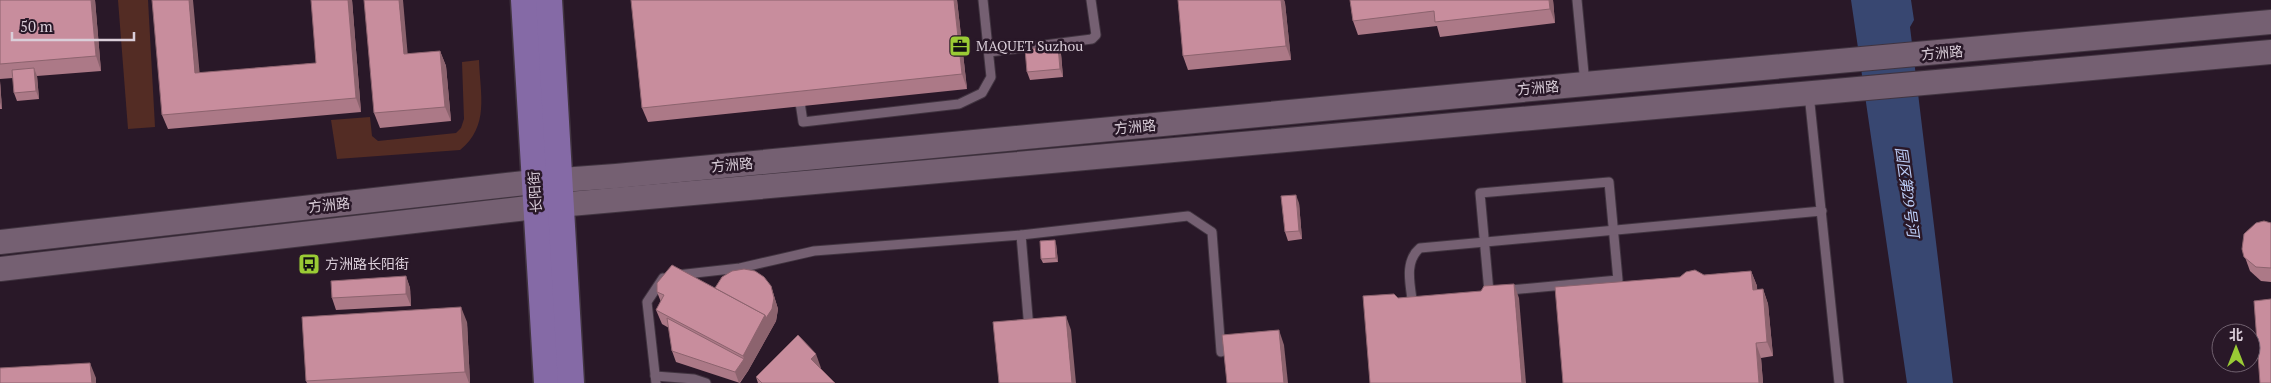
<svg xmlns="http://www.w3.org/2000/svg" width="2271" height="383" font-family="'PT Serif','Noto Sans SC',serif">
  <rect width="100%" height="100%" fill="#291828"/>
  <!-- green -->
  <g fill="#532c24">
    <path d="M118 0H148L155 127 128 129Z"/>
    <path d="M479 60C480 94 490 126 460 150L337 159 331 120 370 117 372 136 378 141 456 133 461 128 464 119 462 62Z"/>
  </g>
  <!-- water -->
  <path fill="#384771" d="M1851 0H1911L1914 20 1910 27 1953 383H1907Z"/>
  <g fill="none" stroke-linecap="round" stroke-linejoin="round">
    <!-- lane casing -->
    <g stroke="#413440" stroke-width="11">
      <g id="lane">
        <path d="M1577 0 1585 84"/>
        <path d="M989 52 1092 39 1096 35 1091 0"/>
        <path d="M1809 94 1839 383"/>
        <path d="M799 96 803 122 959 104 982 93 991 77 983 0"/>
        <path d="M1609 182 1618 280 1489 292 1480 193Z"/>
        <path d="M1021 235 1029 329"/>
        <path d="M677 275 740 268 814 251 1021 235 1188 216 1212 232 1221 352"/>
        <path d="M1413 307C1411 287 1403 262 1420 248L1822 211"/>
        <path d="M655 376 694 379 706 383"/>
        <path d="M656 383 647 302 663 278"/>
      </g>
    </g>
    <!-- secondary casing -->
    <g stroke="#413440" stroke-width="26">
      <g id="secondary">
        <path d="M0 242 534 182 616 176 1585 84 2271 22"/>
        <path d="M0 269 536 207 2271 52"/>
      </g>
    </g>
    <!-- primary casing -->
    <g stroke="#413440" stroke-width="29">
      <g id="primary">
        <path d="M524 0 547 383"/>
        <path d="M549 0 571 383"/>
      </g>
    </g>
    <!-- lane -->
    <use href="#lane" stroke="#756072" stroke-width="9"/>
    <!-- secondary -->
    <use href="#secondary" stroke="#756072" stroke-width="24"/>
    <!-- primary -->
    <use href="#primary" stroke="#856aa6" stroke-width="26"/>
  </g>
  <!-- wall -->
  <g fill="#ac7987">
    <path d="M0 0H95L101 71 37 76 39 99 17 101 14 93 13 78 0 79Z"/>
    <path d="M352 0 361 112 168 129 162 115 199 73 316 63Z"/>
    <path d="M957 0 967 89 648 122 642 108Z"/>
    <path d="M1178 0H1284L1285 3 1291 60 1188 70 1183 56Z"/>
    <path d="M1350 0H1553L1555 23 1440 37 1437 26 1358 35 1353 21Z"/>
    <path d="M440 51 446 66 451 121 380 128 374 113 408 54Z"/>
    <path d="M1061 54 1063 77 1030 80 1027 72Z"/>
    <path d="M0 81 2 109H0Z"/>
    <path d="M1299 203 1302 239 1288 241 1285 232Z"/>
    <path d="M2271 223V282L2261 281 2250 271 2242 249Z"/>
    <path d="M1056 244 1058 262 1043 263 1041 259Z"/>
    <path d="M1751 271 1757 286V290L1763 289 1768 304 1773 356 1761 358 1763 383H1563L1680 277Z"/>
    <path d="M406 276 410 288 411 306 336 310 332 298Z"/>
    <path d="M771 286 778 309 776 321 748 371 740 383 676 362 672 351 669 328 662 324 656 310 661 302 657 292 715 288Z"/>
    <path d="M467 322 470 383H307L306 381Z"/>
    <path d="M821 368V369L835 383H758L756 377Z"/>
  </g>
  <!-- shaded-wall -->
  <g fill="#8c636e">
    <path d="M91 0H95L101 71 96 56Z"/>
    <path d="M189 0H193L201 88 195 73Z"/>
    <path d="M348 0H352L361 112 356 98Z"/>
    <path d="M399 0H403L409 69 404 54Z"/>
    <path d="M954 0H957L967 89 962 74Z"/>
    <path d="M1281 0H1284L1285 3 1291 60 1286 46Z"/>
    <path d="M1549 0H1553L1555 23 1550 9Z"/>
    <path d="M1058 46 1061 54 1063 77 1060 69Z"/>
    <path d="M440 51 446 66 451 121 445 107Z"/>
    <path d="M34 68 37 76 39 99 36 91Z"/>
    <path d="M0 81 2 109 0 102Z"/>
    <path d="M1296 195 1299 203 1302 239 1299 231Z"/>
    <path d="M1055 240 1056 244 1058 262 1056 258Z"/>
    <path d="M1751 271 1757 286 1758 305 1753 290Z"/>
    <path d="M406 276 410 288 411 306 406 294Z"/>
    <path d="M1514 284 1519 298 1526 383H1522Z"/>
    <path d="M771 286 778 309 776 321 748 371 739 383 735 372 744 359 743 356 765 315Z"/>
    <path d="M1763 289 1768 304 1773 356 1767 342Z"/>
    <path d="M461 307 467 322 470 383H469L465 372Z"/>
    <path d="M1066 316 1071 330 1076 383H1072Z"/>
    <path d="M1279 330 1284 345 1288 383H1284Z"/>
    <path d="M1756 343 1761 358 1763 383H1759Z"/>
    <path d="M816 354 821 368 816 373 811 359Z"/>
    <path d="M90 363 96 378V383H92Z"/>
  </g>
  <!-- building -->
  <g fill="#c88d9d" stroke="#8c636e">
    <path d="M0 0H91L96 56 0 64Z"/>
    <path d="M152 0H189L195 73 316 63 311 0H348L356 98 162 115Z"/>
    <path d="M364 0H399L404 54 440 51 445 107 374 113Z"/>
    <path d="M631 0H954L962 74 642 108Z"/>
    <path d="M1178 0H1281L1286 46 1183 56Z"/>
    <path d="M1350 0H1549L1550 9 1435 22 1434 11 1353 21Z"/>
    <path d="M1058 46 1060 69 1027 72 1025 49Z"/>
    <path d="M34 68 36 91 14 93 12 70Z"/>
    <path d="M1296 195 1299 231 1285 232 1281 196Z"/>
    <path d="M2264 221 2271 223V268L2256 267 2244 257 2242 249 2244 234 2256 223Z"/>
    <path d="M1055 240 1056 258 1041 259 1040 241Z"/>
    <path d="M672 265 765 315 743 356 656 310 664 295 657 292V283Z"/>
    <path d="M744 269 755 271 764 277 771 286 774 298 772 309 766 318 765 315 715 288 722 277 732 271Z"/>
    <path d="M1695 270 1704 275 1751 271 1753 290 1763 289 1767 342 1756 343 1759 383H1563L1555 287 1680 277 1686 272Z"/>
    <path d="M406 276V294L332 298 331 281Z"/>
    <path d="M1514 284 1522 383H1370L1363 296 1394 294 1398 298 1481 291 1484 286Z"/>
    <path d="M2271 299V383H2260L2254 301Z"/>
    <path d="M461 307 465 372 306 381 302 317Z"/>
    <path d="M1066 316 1072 383H999L993 322Z"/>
    <path d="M667 318 744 359 735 372 672 351Z"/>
    <path d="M1279 330 1284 383H1227L1222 335Z"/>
    <path d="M798 335 816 354 811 359 835 383H762L756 377Z"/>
    <path d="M90 363 92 383H0V368Z"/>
  </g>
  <!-- icons -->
  <defs>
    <g id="office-square" transform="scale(1.125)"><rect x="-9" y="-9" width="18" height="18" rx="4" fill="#9acb35" stroke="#291828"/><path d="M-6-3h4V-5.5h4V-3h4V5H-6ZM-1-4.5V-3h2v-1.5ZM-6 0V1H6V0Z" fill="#111"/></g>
    <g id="bus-square" transform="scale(1.125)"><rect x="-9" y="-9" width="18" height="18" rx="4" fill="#9acb35" stroke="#291828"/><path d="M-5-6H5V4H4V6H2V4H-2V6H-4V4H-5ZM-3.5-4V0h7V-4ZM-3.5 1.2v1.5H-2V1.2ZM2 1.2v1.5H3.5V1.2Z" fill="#111"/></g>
  </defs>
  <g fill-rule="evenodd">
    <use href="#office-square" x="960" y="46"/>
    <use href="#bus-square" x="309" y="264"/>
  </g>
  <g text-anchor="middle" stroke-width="5" stroke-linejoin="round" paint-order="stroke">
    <!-- poi labels -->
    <g font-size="14" fill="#daced9" stroke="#291828" text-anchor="start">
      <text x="976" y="51">MAQUET Suzhou</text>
      <text x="325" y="269">方洲路长阳街</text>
    </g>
    <!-- street labels -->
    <g font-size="14" fill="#daced9" stroke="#291828">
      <text transform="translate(1942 53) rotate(-5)" y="5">方洲路</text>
      <text transform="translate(1538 88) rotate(-5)" y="5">方洲路</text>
      <text transform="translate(1135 127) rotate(-5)" y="5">方洲路</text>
      <text transform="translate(732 165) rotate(-5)" y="5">方洲路</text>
      <text transform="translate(535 192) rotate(-94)" y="5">长阳街</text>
      <text transform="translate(329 205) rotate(-6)" y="5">方洲路</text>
    </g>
    <!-- water labels -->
    <g font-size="15" font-style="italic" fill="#bccdf7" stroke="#291828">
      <text transform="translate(1907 192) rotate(82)" y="5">园区第29号河</text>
    </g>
  </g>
  <!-- north arrow -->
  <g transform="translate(2236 348)"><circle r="24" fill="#291828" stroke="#70616f"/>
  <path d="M0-4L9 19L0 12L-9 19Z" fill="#9acb35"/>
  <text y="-8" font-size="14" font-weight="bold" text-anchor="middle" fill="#daced9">北</text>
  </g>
  <!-- scale -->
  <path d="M12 32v8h122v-8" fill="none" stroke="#daced9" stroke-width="2.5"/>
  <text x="20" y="32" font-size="15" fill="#daced9" stroke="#291828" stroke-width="4" paint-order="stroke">50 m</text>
</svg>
